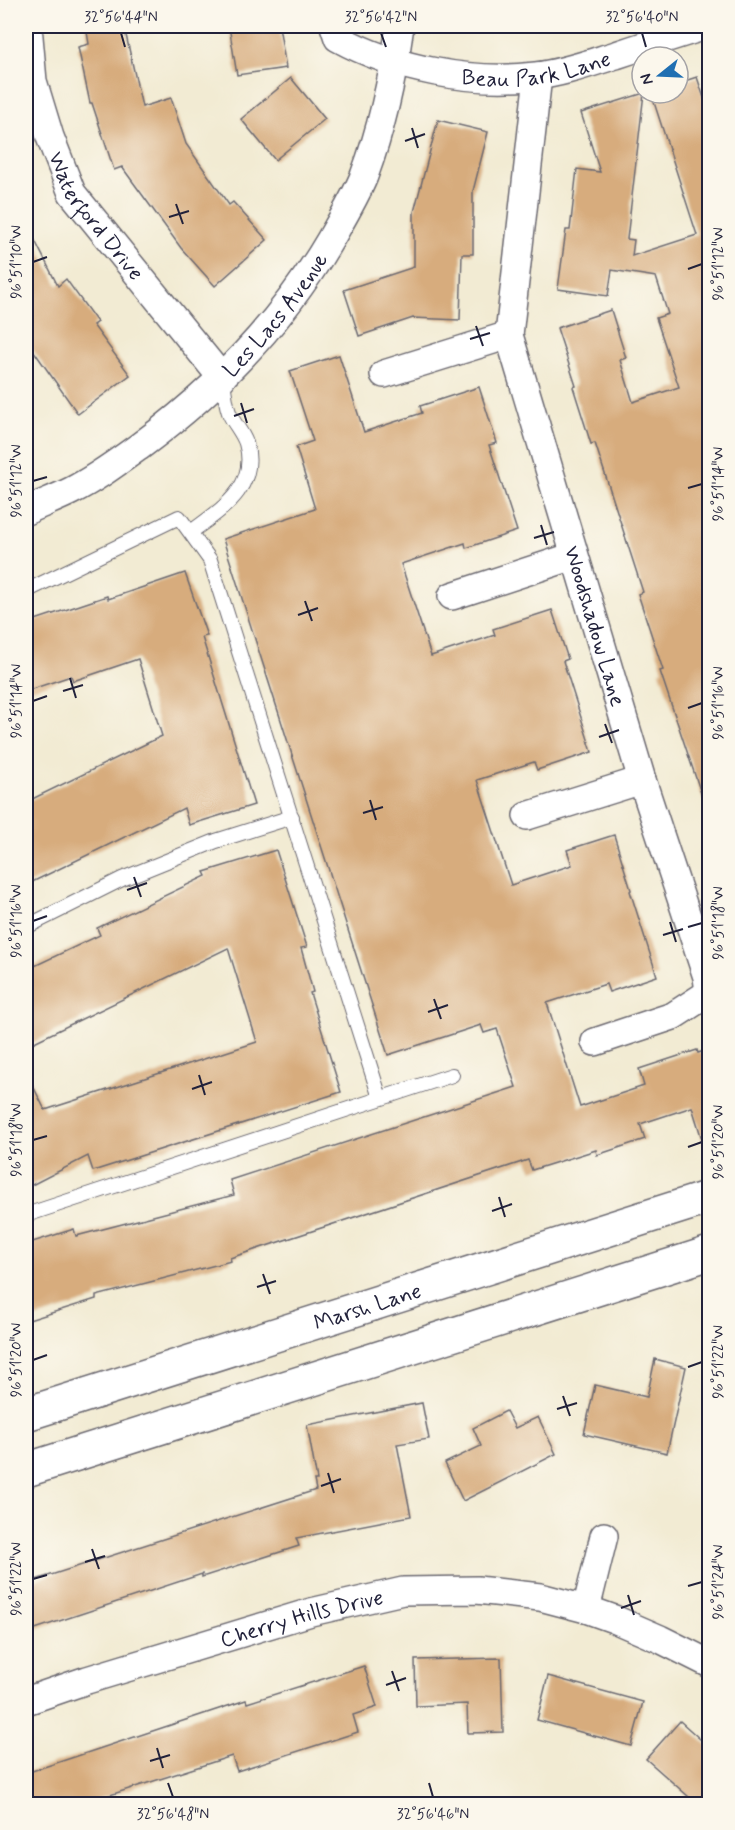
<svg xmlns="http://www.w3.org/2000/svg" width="735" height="1830" font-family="Mynerve,sans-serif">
  <rect width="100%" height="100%" fill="#fbf7ec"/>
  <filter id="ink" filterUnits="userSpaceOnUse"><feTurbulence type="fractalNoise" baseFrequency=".0167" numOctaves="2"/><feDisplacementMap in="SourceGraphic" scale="12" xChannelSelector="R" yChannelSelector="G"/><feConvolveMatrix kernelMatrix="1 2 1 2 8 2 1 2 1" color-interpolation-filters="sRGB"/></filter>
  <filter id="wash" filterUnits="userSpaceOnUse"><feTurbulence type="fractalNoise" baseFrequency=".008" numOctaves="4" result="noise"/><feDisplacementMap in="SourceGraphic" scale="24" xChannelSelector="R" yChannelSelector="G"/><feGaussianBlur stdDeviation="1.35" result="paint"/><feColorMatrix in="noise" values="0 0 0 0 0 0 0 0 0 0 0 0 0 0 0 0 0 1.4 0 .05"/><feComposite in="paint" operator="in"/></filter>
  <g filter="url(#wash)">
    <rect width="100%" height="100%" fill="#f2ebd3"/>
    <g id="blocks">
      <!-- building -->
      <g fill="#d7ac7d">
        <path d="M86 26H124L142 107 171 98 186 144 229 205 233 202 267 240 215 286 181 248 122 167 114 170 92 103H90L78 47 89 44Z"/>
        <path d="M229 26H279L286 68 237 75Z"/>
        <path d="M697 77 710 116V805H705L660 671 663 670 638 594 643 592 595 443 591 444 573 387 576 386 557 328 611 310 626 358 620 360 633 402 679 387 656 318 668 314 656 277 612 270 608 296 558 289 566 230H570L577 169 600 172 581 113 644 93 627 239 634 240 632 256 697 235 651 93H678V83Z"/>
        <path d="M291 78 325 119 275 160 241 119Z"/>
        <path d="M438 120 488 132 473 191V254H462L460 320 413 318 359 336 344 290 414 267V212Z"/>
        <path d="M26 223 58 286 66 279 97 322 93 325 130 375 78 414 26 340Z"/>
        <path d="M339 355 364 432 422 413 420 406 479 387 497 443 489 445 517 531 466 548 465 543 401 564 431 656 495 635 493 629 552 610 568 659 563 661 592 752 537 770 534 762 477 780 511 885 572 865 567 850 614 835 631 890 630 891 657 976 609 992 606 984 547 1003 580 1107 644 1086 639 1069 697 1050 698 1053 710 1049V1148L705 1149 692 1107 640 1124 645 1139 597 1155 596 1150 532 1170 528 1160 230 1258 231 1261 96 1296V1299L26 1321V1244L74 1229 76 1236 234 1195 230 1180 516 1087 497 1029 484 1033 481 1025 388 1055 223 539 315 509 296 447 313 441 290 371Z"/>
        <path d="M185 573 207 636 202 637 254 805 189 825 184 808 26 885V802L162 736 138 659 73 681 71 676 26 691V623L107 596 108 599Z"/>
        <path d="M276 850 307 947 301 948 313 992 310 993 341 1092 93 1171 88 1156 26 1188V1072L45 1110 257 1042 228 948 26 1046V970L100 935 97 928 206 876 204 872Z"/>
        <path d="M655 1359 686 1367 667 1453 584 1434 595 1385 647 1397Z"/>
        <path d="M422 1403 429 1439 397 1444 411 1516 296 1538 299 1546 202 1577V1574L26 1632V1583L316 1490 314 1480H317L307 1425Z"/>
        <path d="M506 1411 515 1428 538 1417 556 1454 463 1501 445 1463 481 1446 473 1428Z"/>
        <path d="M501 1658 503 1732 468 1733 467 1704 416 1706 415 1660Z"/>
        <path d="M364 1666 377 1707 353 1715 358 1732 237 1771 232 1756 82 1804H26V1773L246 1700 247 1703Z"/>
        <path d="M548 1676 643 1702 631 1746 537 1720Z"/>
        <path d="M680 1721 710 1748V1804H697L646 1759Z"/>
      </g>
    </g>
  </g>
  <g filter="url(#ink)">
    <use href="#blocks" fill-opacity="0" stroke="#6b6870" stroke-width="1.5"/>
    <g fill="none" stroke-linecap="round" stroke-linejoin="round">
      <!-- lane casing -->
      <g stroke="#6b6870" stroke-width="16">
        <g id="lane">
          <path d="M191 532C220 510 259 488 246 443 242 432 235 425 230 415 225 404 225 389 222 378"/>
          <path d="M26 591 179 517 210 560 380 1098"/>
          <path d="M26 927 122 879 216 841 292 817"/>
          <path d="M26 1215 452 1075"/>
        </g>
      </g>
      <!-- street casing -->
      <g stroke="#6b6870" stroke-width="30">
        <g id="street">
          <path id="s1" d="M28 26 33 81 50 137 72 193 222 378"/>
          <path id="s2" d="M334 26 338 38C394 69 473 84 536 76 563 73 590 63 616 55 646 45 676 35 706 26"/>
          <path id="s3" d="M538 76 509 335 642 780 707 977 709 992"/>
          <path d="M384 374 509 335"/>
          <path id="s4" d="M26 511C41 504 57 498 71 491 95 479 118 462 140 446 216 390 282 322 330 240 342 219 355 198 364 176 382 128 393 76 400 26"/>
          <path d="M452 596 574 556"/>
          <path d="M527 816 642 780"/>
          <path d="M595 1042 673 1016 710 992"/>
          <path d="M586 1609 604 1536"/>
          <path id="s5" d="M26 1701 87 1680 311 1612 403 1591 477 1590 540 1597 586 1609 614 1619 660 1639 710 1664"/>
        </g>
      </g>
      <!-- secondary casing -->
      <g stroke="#6b6870" stroke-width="36">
        <g id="secondary">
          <path id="s6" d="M26 1414 710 1197"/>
          <path d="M26 1470 710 1253"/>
        </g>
      </g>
      <!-- lane -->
      <use href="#lane" stroke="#fff" stroke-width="14"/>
      <!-- street -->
      <use href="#street" stroke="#fff" stroke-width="27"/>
      <!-- secondary -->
      <use href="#secondary" stroke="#fff" stroke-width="33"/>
    </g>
  </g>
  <!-- ticks -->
  <path fill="none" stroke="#22223b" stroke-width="2" d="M121 33 125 47M381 33 386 47M642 33 646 47M412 128 418 148M405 141 425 134M176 204 183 224M169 217 189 211M33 262 47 257M688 269 702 264M476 326 483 346M470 339 490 333M241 403 247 423M234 416 254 409M33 481 47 477M688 488 702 484M541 525 547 545M534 538 554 532M305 601 312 621M298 615 318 608M70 678 76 698M63 691 83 685M33 701 47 696M688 708 702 703M605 724 612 743M599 737 619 730M370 800 376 820M363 813 383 807M134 877 141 897M127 890 147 883M33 921 47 916M670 922 676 942M688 927 702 923M663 935 683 929M434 999 441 1019M428 1012 448 1005M199 1075 205 1095M192 1089 212 1082M33 1140 47 1136M688 1147 702 1142M499 1197 505 1217M492 1211 512 1204M263 1274 270 1294M257 1287 276 1281M33 1360 47 1355M688 1367 702 1362M563 1396 570 1416M557 1409 577 1403M328 1473 334 1493M321 1486 341 1479M92 1549 99 1569M85 1562 105 1556M33 1579 47 1575M688 1586 702 1582M628 1595 634 1615M621 1608 641 1601M392 1671 399 1691M386 1685 406 1678M157 1748 163 1768M150 1761 170 1755M168 1783 173 1797M429 1783 433 1797"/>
  <g text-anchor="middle" stroke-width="5" stroke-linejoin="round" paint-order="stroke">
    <!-- street labels -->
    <g font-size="22" fill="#22223b" stroke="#fbf7ec">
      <text dy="8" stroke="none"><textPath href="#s2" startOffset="218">Beau Park Lane</textPath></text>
      <text dy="8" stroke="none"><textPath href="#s1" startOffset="206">Waterford Drive</textPath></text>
      <text dy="8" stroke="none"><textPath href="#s4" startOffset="321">Les Lacs Avenue</textPath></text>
      <text dy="8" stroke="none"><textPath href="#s3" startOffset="564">Woodshadow Lane</textPath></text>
      <text dy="8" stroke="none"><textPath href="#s6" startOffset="358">Marsh Lane</textPath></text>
      <text dy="8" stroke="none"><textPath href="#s5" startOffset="288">Cherry Hills Drive</textPath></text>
    </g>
  </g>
  <!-- margin -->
  <rect width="735" height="1830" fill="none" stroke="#fbf7ec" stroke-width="66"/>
  <!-- north arrow -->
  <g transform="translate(660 75) rotate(252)"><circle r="28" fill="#fbf7ec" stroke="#a4a2a5" stroke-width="1.5"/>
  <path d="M0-4.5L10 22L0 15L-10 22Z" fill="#1f6fb2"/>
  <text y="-9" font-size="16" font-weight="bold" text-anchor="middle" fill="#22223b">N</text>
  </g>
  <rect x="33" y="33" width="669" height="1764" fill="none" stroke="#22223b" stroke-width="2"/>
  <g font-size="15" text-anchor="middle" fill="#22223b">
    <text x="121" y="22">32°56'44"N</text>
    <text x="381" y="22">32°56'42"N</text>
    <text x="642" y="22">32°56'40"N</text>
    <text transform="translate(16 262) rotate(-90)" y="5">96°51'10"W</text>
    <text transform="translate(718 264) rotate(-90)" y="5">96°51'12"W</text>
    <text transform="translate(16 481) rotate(-90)" y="5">96°51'12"W</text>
    <text transform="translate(718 484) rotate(-90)" y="5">96°51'14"W</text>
    <text transform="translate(16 701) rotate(-90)" y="5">96°51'14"W</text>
    <text transform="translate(718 703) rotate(-90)" y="5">96°51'16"W</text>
    <text transform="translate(16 921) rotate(-90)" y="5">96°51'16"W</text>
    <text transform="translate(718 923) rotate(-90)" y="5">96°51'18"W</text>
    <text transform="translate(16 1140) rotate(-90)" y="5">96°51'18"W</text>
    <text transform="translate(718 1142) rotate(-90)" y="5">96°51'20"W</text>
    <text transform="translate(16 1360) rotate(-90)" y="5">96°51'20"W</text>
    <text transform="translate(718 1362) rotate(-90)" y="5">96°51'22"W</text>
    <text transform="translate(16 1579) rotate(-90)" y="5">96°51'22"W</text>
    <text transform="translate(718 1582) rotate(-90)" y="5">96°51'24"W</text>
    <text x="173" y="1819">32°56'48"N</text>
    <text x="433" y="1819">32°56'46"N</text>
  </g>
</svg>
